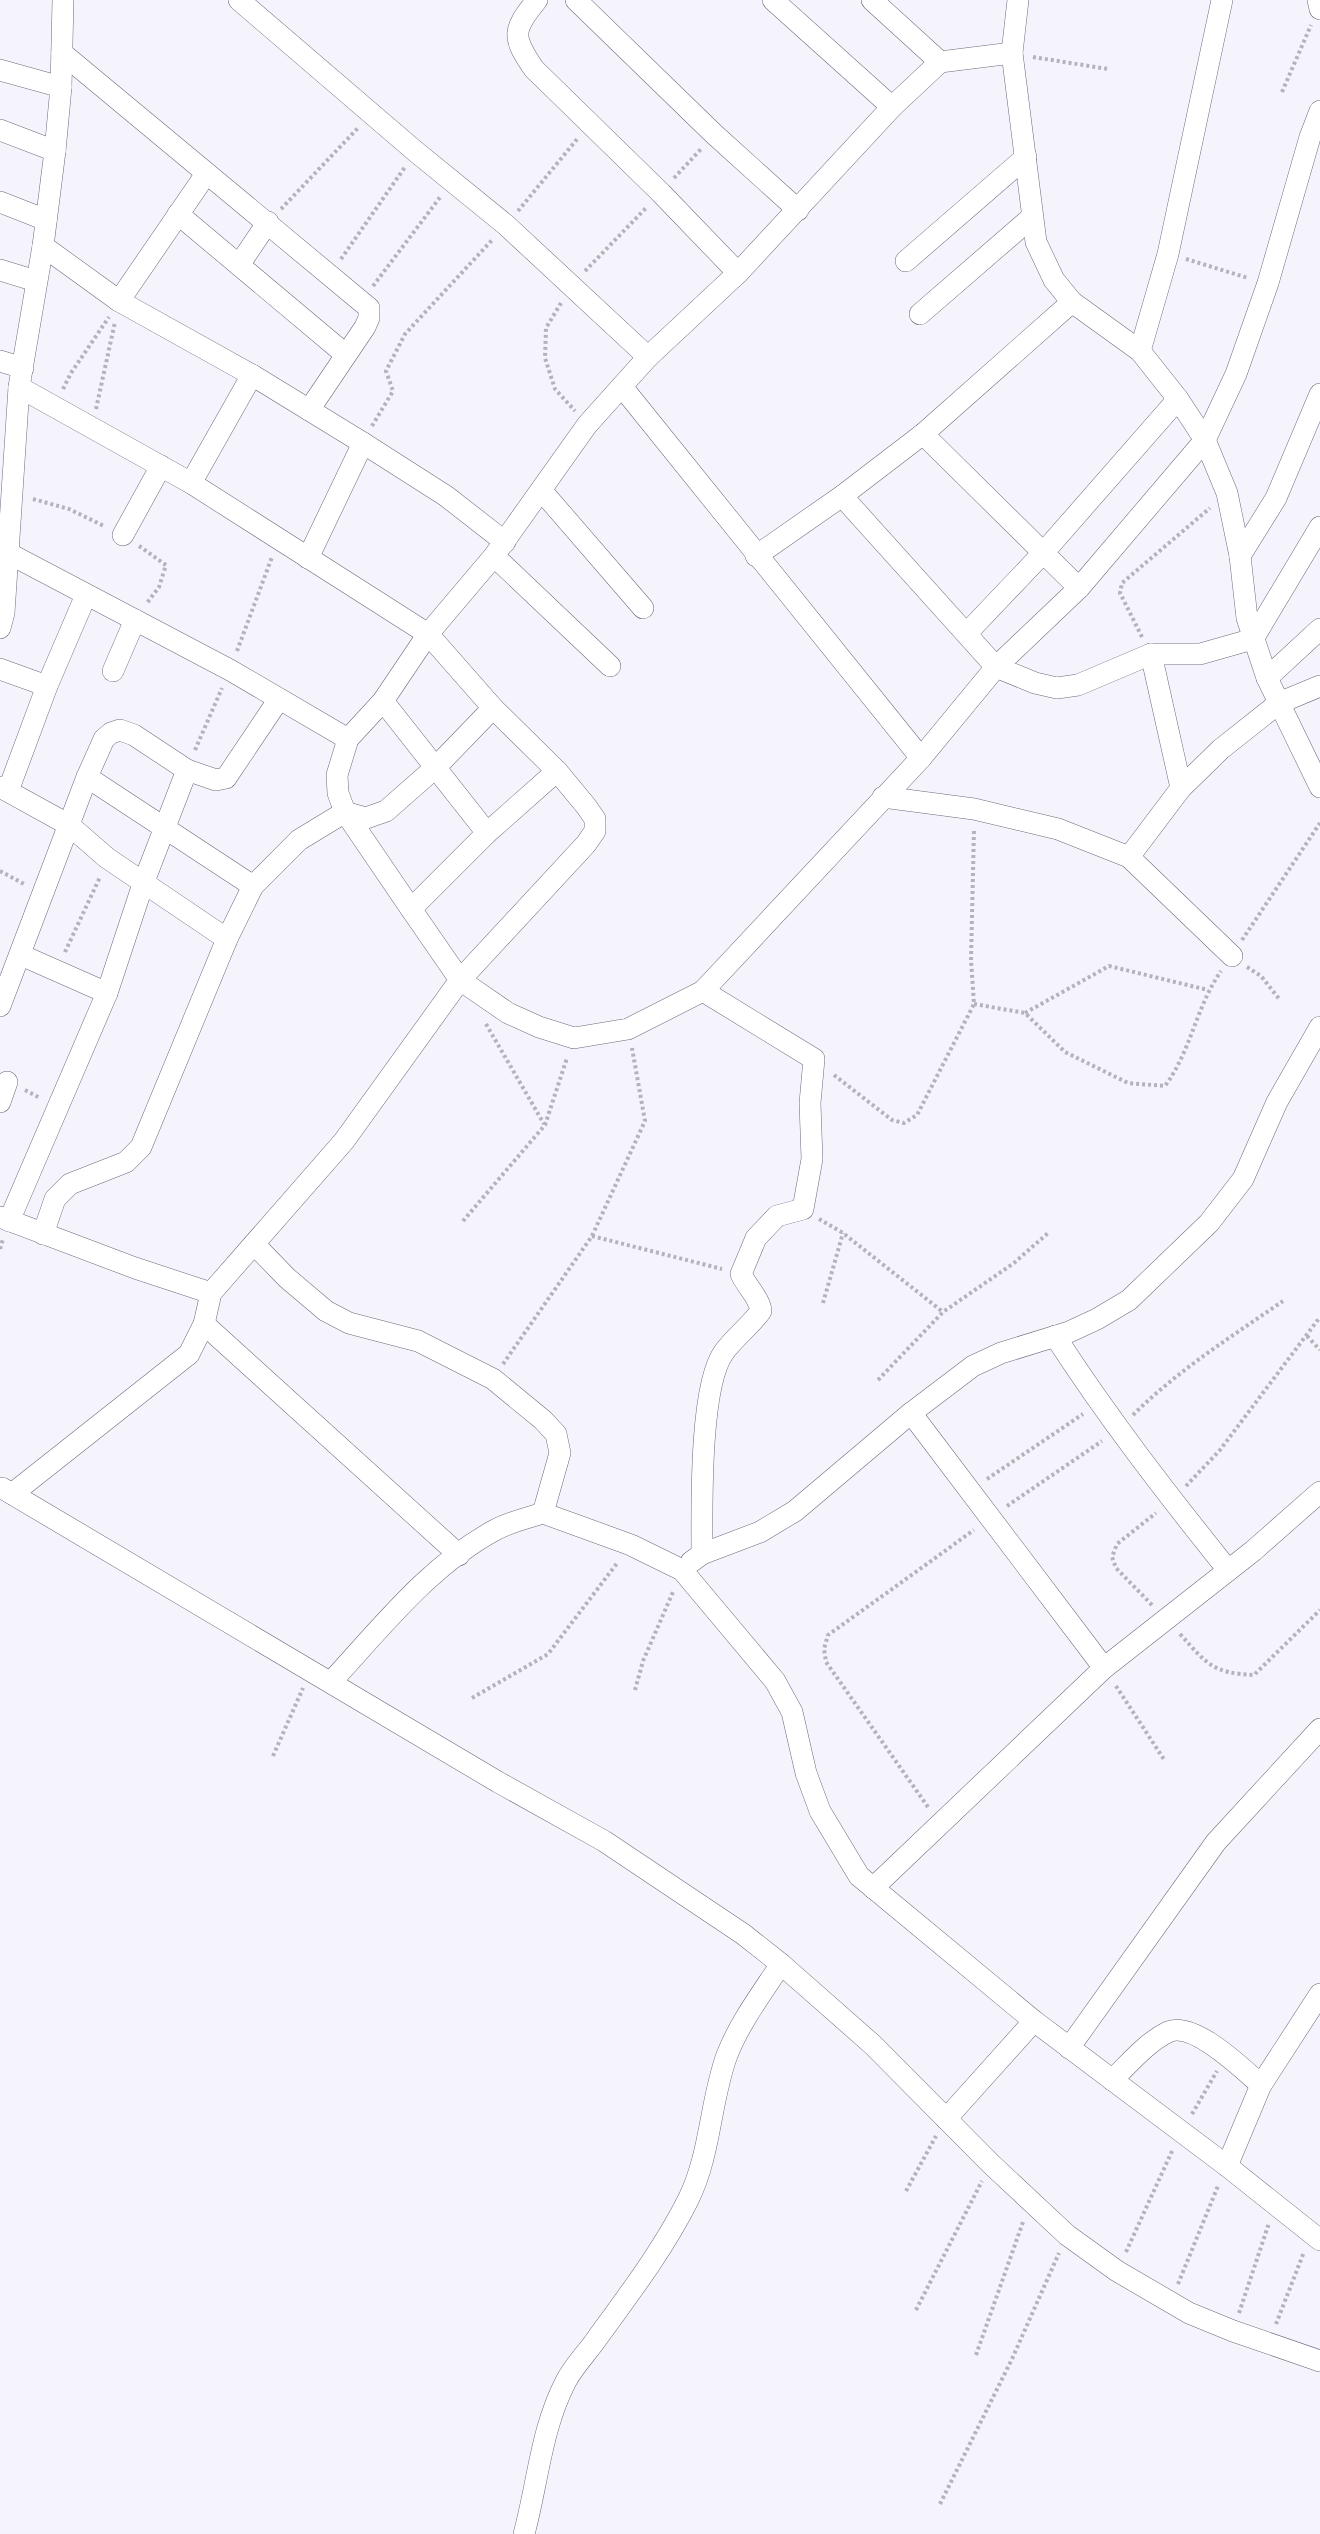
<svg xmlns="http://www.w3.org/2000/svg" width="1320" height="2534" font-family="Barlow,sans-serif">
  <rect width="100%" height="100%" fill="#f5f4fc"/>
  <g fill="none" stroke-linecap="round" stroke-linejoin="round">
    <!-- minor casing -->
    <g stroke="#6d6a7c" stroke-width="22">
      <g id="minor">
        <path d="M239 0 415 151 506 225 648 357"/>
        <path d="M537 0C513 30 511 36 534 69L661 193 738 273"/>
        <path d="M576 0 714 134 798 210"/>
        <path d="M773 0 892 107"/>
        <path d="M872 0 940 62"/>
        <path d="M1018 0 1012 53 1036 242 1054 280 1072 302 1140 351 1178 399 1205 440 1227 493 1240 556 1247 618 1267 678 1320 787"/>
        <path d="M1318 0 1320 9"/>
        <path d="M62 53 369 308V318L365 327 309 410"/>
        <path d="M0 70 61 87"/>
        <path d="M0 130 55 151"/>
        <path d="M0 202 46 220"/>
        <path d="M178 214 345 354"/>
        <path d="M43 246 119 301 252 375 363 443 446 496 505 542"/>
        <path d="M906 261 1026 157"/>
        <path d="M239 265 268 222"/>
        <path d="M0 270 36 281"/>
        <path d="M119 301 206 174"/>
        <path d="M920 314 1032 217"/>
        <path d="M1140 351 1168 254 1222 0"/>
        <path d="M0 361 23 368"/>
        <path d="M623 388 921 758"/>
        <path d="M923 434 1079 588"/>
        <path d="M191 483 252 375"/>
        <path d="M541 490 643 608"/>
        <path d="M842 496 996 667 1035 683 1057 688 1078 685 1151 654H1200L1253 639 1320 527"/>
        <path d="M123 535 161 466"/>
        <path d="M8 553 230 670 348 739"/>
        <path d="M494 556 610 666"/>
        <path d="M756 556 842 496 923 434 1072 302"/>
        <path d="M1240 556 1276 498 1320 394"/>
        <path d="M308 558 363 443"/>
        <path d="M0 628 4 613 19 387 43 246 55 151 61 87 63 0"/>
        <path d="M967 633 1044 552 1178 399"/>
        <path d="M1151 654 1181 788 1129 857 1232 956"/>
        <path d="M0 669 47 686"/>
        <path d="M113 671 135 620"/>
        <path d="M1267 678 1320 629"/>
        <path d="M383 701 487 833"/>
        <path d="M557 771 487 833 411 909 460 980 508 1013 539 1027 574 1038 628 1029 703 991 921 758 996 667 1079 588 1205 440 1236 374 1268 283 1310 137 1320 111"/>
        <path d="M87 777 253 886"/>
        <path d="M0 787 69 825 107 858 227 939"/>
        <path d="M1181 788 1221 749 1279 703 1320 686"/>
        <path d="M8 791 47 686 86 595"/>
        <path d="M883 797 974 809 1058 829 1129 857"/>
        <path d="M411 909 345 812 338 793 337 775 348 739 383 701 428 634 494 556 587 425 648 357 738 273 892 107 940 62 1012 53"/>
        <path d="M21 955 107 993"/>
        <path d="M0 1006 87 777 104 739 111 733 120 730 134 735 187 770 216 780 226 778 279 699"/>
        <path d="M0 1102 7 1082"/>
        <path d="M0 1217 135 1268 211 1293"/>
        <path d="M9 1221 107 993 143 884 187 770"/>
        <path d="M43 1234 55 1199 70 1184 126 1162 141 1147 227 939 253 886 299 840 345 812 366 818 386 811 436 767 493 708"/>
        <path d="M254 1244 287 1278 326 1311 349 1323 418 1341 493 1379 543 1420 556 1434 560 1453 543 1513 631 1545 682 1570 775 1681 792 1712 806 1773 820 1811 859 1876 1034 2021 1227 2166 1320 2240"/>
        <path d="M204 1324 459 1555"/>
        <path d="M1055 1336C1108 1418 1167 1494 1228 1570"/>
        <path d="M911 1413 1104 1668"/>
        <path d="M2 1488 498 1782 604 1841 743 1934 781 1964 873 2045 991 2164 1067 2235 1117 2271 1189 2313 1233 2331 1320 2361"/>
        <path d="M12 1494 189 1354 204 1324 211 1293 344 1141 460 980 586 844 595 831V819L586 806 557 771 493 708 428 634 191 483 19 387"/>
        <path d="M702 1554 760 1532 795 1511 911 1413 973 1366 1001 1353 1069 1332 1097 1319 1129 1300 1209 1223 1243 1179 1277 1102 1320 1027"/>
        <path d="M691 1562 702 1554C702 1511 699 1386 724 1352 735 1337 750 1326 761 1311 760 1299 747 1287 741 1274L756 1238 777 1216 803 1209 812 1159 810 1103 814 1059 703 991"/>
        <path d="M331 1682C380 1629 430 1565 495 1530 510 1522 527 1518 543 1513"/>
        <path d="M873 1888 1104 1668 1253 1551 1320 1492"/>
        <path d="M1069 2048 1216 1842 1320 1729"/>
        <path d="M1112 2080C1129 2064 1147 2042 1168 2032 1193 2020 1243 2069 1261 2085"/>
        <path d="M946 2119 1034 2021"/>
        <path d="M1227 2166 1261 2085 1320 1994"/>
        <path d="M524 2534C538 2482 541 2429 566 2381 575 2364 588 2352 598 2337 630 2293 664 2248 688 2200 711 2154 710 2101 727 2055 740 2022 762 1993 781 1964"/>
      </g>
    </g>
    <!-- path -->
    <g stroke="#b4b3bb" stroke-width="4" stroke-dasharray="3 3" stroke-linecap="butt">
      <path d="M1033 57 1108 69"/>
      <path d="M1282 92 1311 25"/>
      <path d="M674 178 702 148"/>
      <path d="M281 209 358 128"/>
      <path d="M518 211 578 138"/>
      <path d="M341 259 405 167"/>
      <path d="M1186 259 1248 278"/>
      <path d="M585 271 647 207"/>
      <path d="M373 286 441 196"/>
      <path d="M561 303 546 328 545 358 555 389 575 411"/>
      <path d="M63 389 71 373 109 317"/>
      <path d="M96 409 115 322"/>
      <path d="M372 426 393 391 386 371 405 334 493 239"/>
      <path d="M33 499 69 509 104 526"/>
      <path d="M139 546 166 565 159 587 147 603"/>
      <path d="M1142 637 1120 593 1122 583 1210 508"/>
      <path d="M237 651 272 557"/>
      <path d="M195 750 222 688"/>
      <path d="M0 871 24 884"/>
      <path d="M1242 940 1320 823"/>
      <path d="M65 952 100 877"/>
      <path d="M1247 967 1261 976 1280 1000"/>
      <path d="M974 1004 1025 1013 1065 1052 1128 1083 1165 1086C1191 1051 1196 1007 1221 971"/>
      <path d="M1025 1013 1109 966 1208 990"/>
      <path d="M486 1024 544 1124"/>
      <path d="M834 1075 892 1120 904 1123 917 1115 974 1004 971 960 974 829"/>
      <path d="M25 1090 40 1098"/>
      <path d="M819 1219 843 1233 943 1312"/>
      <path d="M463 1221 545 1125 567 1058"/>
      <path d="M592 1236 722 1269"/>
      <path d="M0 1249 3 1239"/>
      <path d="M823 1303 843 1233"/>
      <path d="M1307 1336 1320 1350"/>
      <path d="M503 1364 592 1236 645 1121 632 1048"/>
      <path d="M878 1380 943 1312 1014 1263 1048 1233"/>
      <path d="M1133 1415C1178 1370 1231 1337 1283 1301"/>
      <path d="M987 1479 1083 1414"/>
      <path d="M1186 1486 1220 1450 1320 1317"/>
      <path d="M1007 1506 1102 1441"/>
      <path d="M1152 1605 1116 1568 1112 1557 1117 1544 1156 1513"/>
      <path d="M1180 1634C1207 1664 1212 1673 1254 1675L1320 1610"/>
      <path d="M1116 1686 1165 1761"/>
      <path d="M635 1690 643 1661 673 1592"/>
      <path d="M472 1698 548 1654 618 1562"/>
      <path d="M273 1756 303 1688"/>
      <path d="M928 1807 826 1662 824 1649 828 1635 974 1530"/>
      <path d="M1192 2114 1217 2071"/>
      <path d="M906 2191 936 2136"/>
      <path d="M1126 2252 1173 2149"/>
      <path d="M1178 2284 1218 2186"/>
      <path d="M916 2310 982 2181"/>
      <path d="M1239 2313 1269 2223"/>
      <path d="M1276 2324 1304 2252"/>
      <path d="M976 2355 1023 2222"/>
      <path d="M940 2504 1012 2359 1059 2253"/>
    </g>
    <!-- minor -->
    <use href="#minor" stroke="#fff" stroke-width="21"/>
  </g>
</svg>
